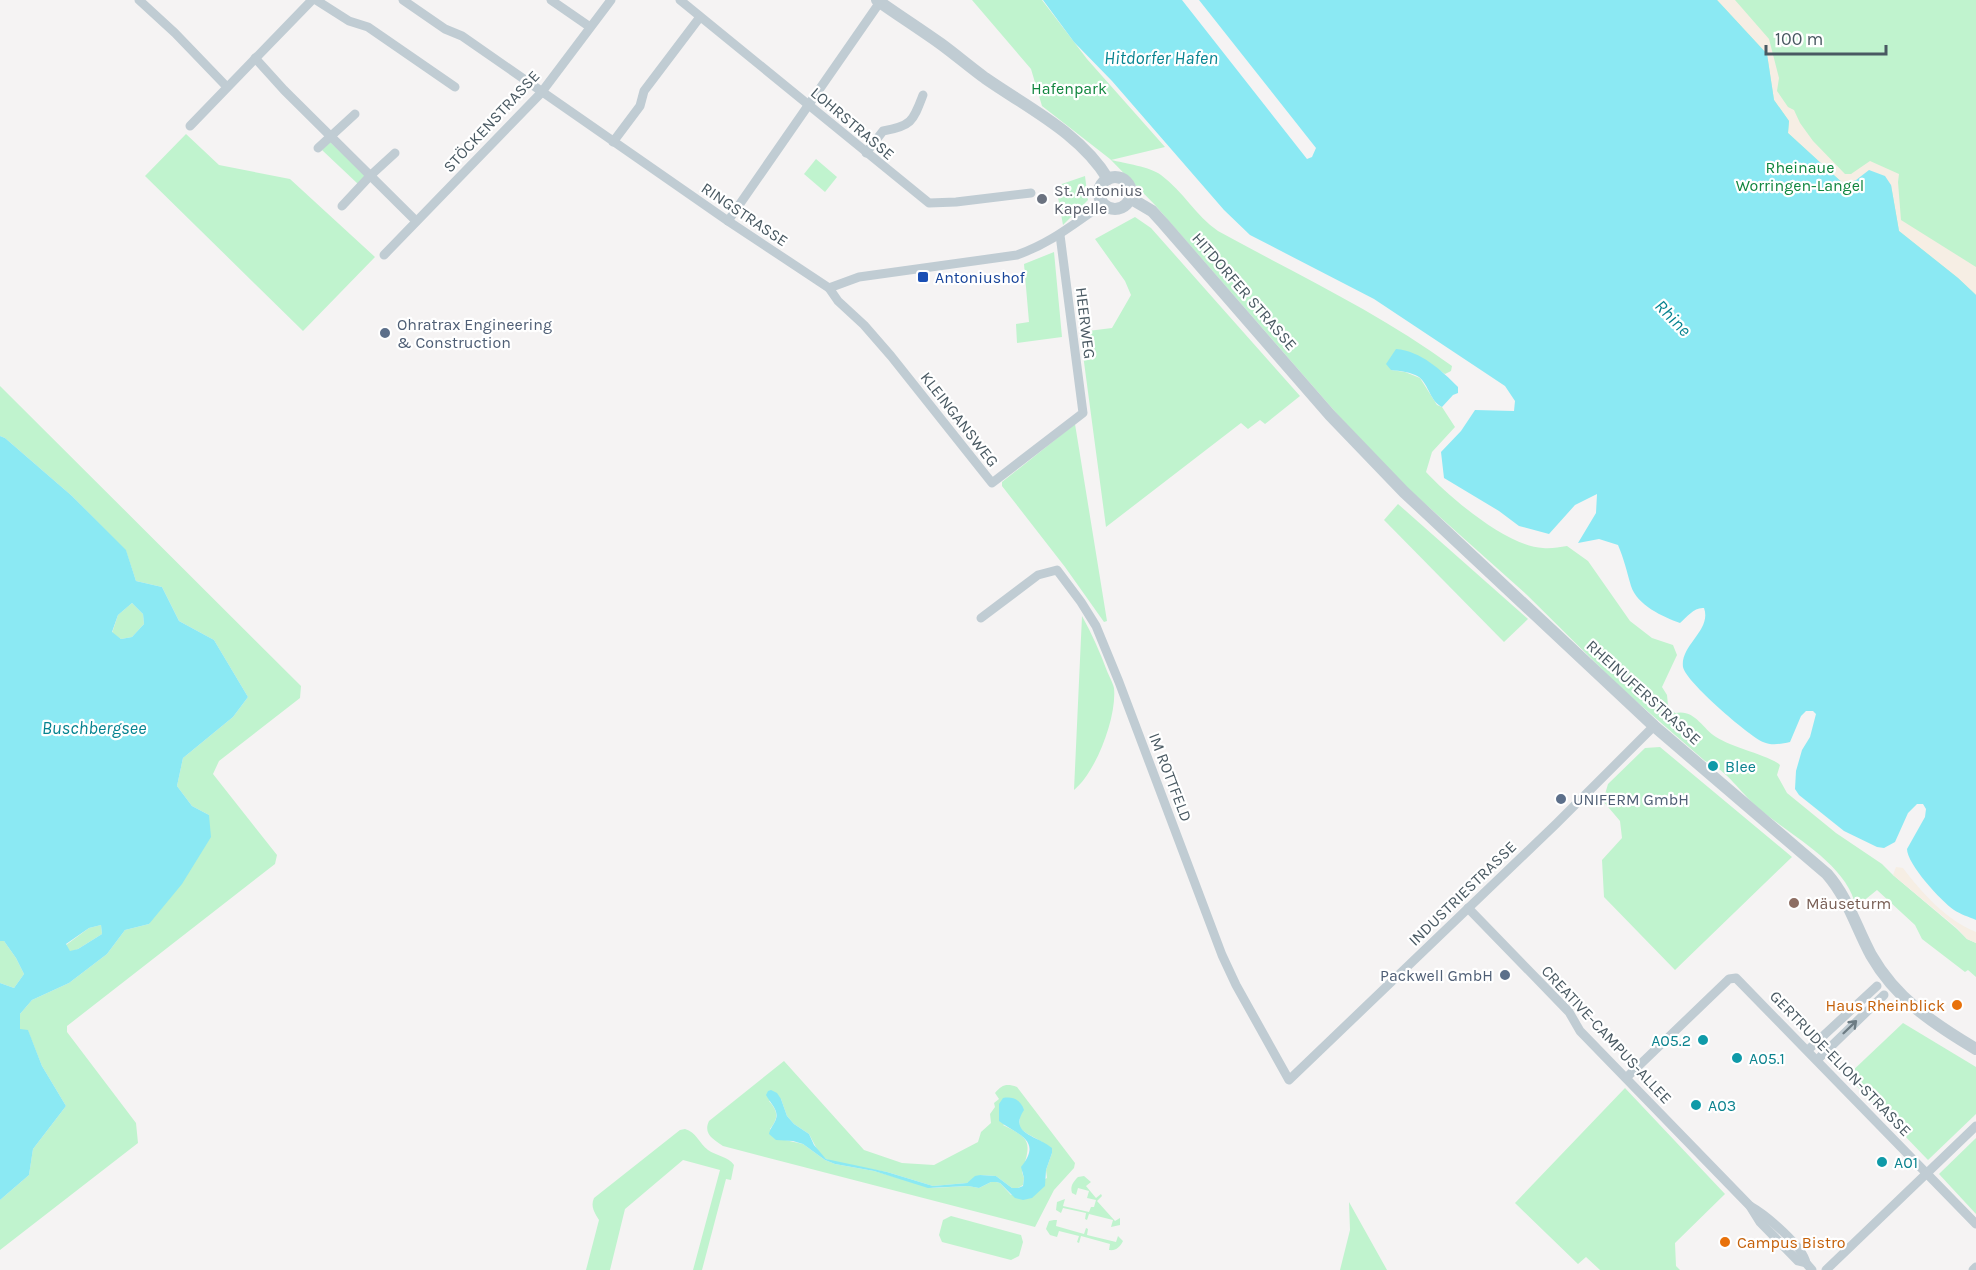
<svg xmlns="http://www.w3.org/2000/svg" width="1976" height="1270" font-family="Karla,sans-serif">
  <rect width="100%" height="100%" fill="#f5f3f3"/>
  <!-- green -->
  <g fill="#c0f3ce" fill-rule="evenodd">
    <path d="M972 0H1042L1087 59 1165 147 1111 160C1124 163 1151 167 1161 175 1183 191 1196 216 1218 231 1296 274 1380 313 1452 366L1451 371 1445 374 1428 362 1391 370 1405 372 1420 378 1437 405 1442 407 1455 427 1432 452 1426 472C1449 497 1508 547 1543 548 1551 549 1559 547 1567 546L1588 561 1630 621 1652 638 1673 645 1677 655 1662 687 1667 695 1668 705 1675 713C1695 709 1701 727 1716 737 1731 747 1773 757 1780 765L1777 775 1787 793 1836 833 1882 864 1893 875 1957 929 1967 939 1976 943V977L1968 970 1965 972 1922 939 1915 925 1877 890 1856 907C1847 863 1789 835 1757 807 1740 792 1726 769 1705 761L1622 689 1527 595 1403 484 1338 415 1155 205 1110 159 1042 106 1031 69Z"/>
    <path d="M1427 0H1976V612Z"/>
    <path d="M186 134 219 165 290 179 375 257 303 331 145 176Z"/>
    <path d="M330 142 366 176 358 184 322 150Z"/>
    <path d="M816 159 837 177 825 192 804 174Z"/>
    <path d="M1085 176 1088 200 1063 225 1056 186Z"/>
    <path d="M1135 217 1151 228 1300 396 1265 424 1260 420 1248 429 1241 423 1106 527 1080 332 1112 328 1131 295 1125 281 1095 239Z"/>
    <path d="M1054 252 1062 337 1017 343 1016 324 1029 322 1024 264Z"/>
    <path d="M0 386 301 686 300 698 219 761 213 774 277 855 275 864 67 1026V1032L136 1123 138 1143 0 1250V1200L29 1175 33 1149 66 1106 42 1066 28 1031 20 1030V1014L32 1000 69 983 107 954 125 930 149 924 209 815 192 806 177 786 183 758 233 717 248 697 214 640 179 621 162 587 136 581 126 551 72 496 5 438 0 436Z"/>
    <path d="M1075 424 1107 621 1104 622 1065 567 1002 486V482Z"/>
    <path d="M1398 504 1528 619 1504 642 1384 520Z"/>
    <path d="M132 603 143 614 144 624 132 637 121 639 112 633 118 615Z"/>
    <path d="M1082 616C1092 634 1100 652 1107 671 1109 676 1113 683 1114 688 1117 717 1096 772 1074 790Z"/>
    <path d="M1660 747 1792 857 1675 970 1604 897 1602 860 1622 838 1620 821 1603 801 1608 784 1645 748Z"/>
    <path d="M101 925 102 934 78 949 70 952 66 945 89 928Z"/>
    <path d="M0 941H4L16 958 24 974 14 988 0 983Z"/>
    <path d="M1903 1023 1976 1067V1114L1928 1160 1847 1076Z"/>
    <path d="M784 1061 864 1150 902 1163 934 1165 978 1142 981 1132 991 1123 990 1114 995 1107 994 1103 999 1099 995 1093C1002 1085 1006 1083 1017 1087L1075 1163 1074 1168 1054 1190 1035 1227 723 1146C713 1139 703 1134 709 1121ZM781 1099 787 1116 794 1124 809 1134 819 1153 826 1159 836 1163 887 1172 933 1186 967 1183 980 1175 996 1176 1012 1188H1018L1023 1185 1024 1178 1022 1172C1031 1143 1032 1139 1003 1125L1020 1116 1019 1127C1031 1139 1042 1137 1052 1153L1046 1170 1047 1178 1011 1195 1000 1183 996 1182H991L979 1188 968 1186 933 1188 874 1171 835 1164 825 1160 803 1144 785 1140 770 1129C779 1118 778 1111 769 1101Z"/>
    <path d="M1625 1088 1725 1194 1675 1243 1676 1266 1680 1270H1600L1586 1257 1578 1264 1515 1203Z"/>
    <path d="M685 1129C696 1132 699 1143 708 1150 716 1156 728 1156 734 1165L731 1180 726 1179 702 1270H693L720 1170 683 1160 625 1209 610 1270H586L599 1220C595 1213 590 1207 594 1198L680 1130Z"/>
    <path d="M1976 1138V1214L1939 1174Z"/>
    <path d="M1084 1176 1091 1182 1086 1186 1096 1198 1101 1194 1102 1196 1097 1201 1115 1221 1120 1218V1225L1111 1227 1113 1220 1089 1214 1087 1220 1085 1219 1086 1213 1063 1208 1061 1213 1056 1210 1057 1202 1065 1199 1063 1206 1089 1212 1091 1207H1094L1096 1200 1087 1198 1089 1191 1078 1188 1076 1195 1072 1193C1070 1186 1073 1182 1078 1177Z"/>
    <path d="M1349 1202 1387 1270H1340L1350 1230Z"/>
    <path d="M951 1216 1021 1235 1023 1242 1019 1256 1011 1260 942 1242 939 1235 943 1220Z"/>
    <path d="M1054 1220H1057L1056 1226 1084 1234 1086 1228 1088 1229 1087 1235 1116 1242 1118 1236 1123 1241C1120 1247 1116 1251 1109 1250L1110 1244 1081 1236 1079 1243 1077 1242 1079 1236 1059 1231 1057 1237 1050 1235 1046 1229 1049 1221Z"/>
  </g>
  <!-- sand -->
  <g fill="#f6eee4">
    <path d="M1717 0H1735L1769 39 1779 78 1777 91 1788 107 1794 110 1800 123 1813 141 1845 174H1851L1870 161 1899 174 1898 182 1901 220 1976 267V295L1958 278 1899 231 1891 185 1855 180 1847 187 1788 133 1789 121 1774 100 1767 54Z"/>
    <path d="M1896 867 1903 868C1922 893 1946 920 1976 932V943L1967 939 1957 928 1893 875Z"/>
  </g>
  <!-- water -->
  <g fill="#8be9f3" fill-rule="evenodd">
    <path d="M1043 0H1182L1307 159 1312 157 1316 148 1199 0H1717L1767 54 1774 100 1789 121 1788 133 1847 187 1869 170 1885 176 1891 185 1899 231 1958 278 1976 295V920C1969 917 1960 914 1954 910 1941 901 1907 864 1907 849L1925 817 1926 809 1923 804H1917L1908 813 1895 842 1884 848 1877 847 1844 831 1799 795 1795 789 1796 771 1802 750 1810 737 1816 714 1813 711H1806L1801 716 1790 742C1780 744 1772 746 1763 742 1748 735 1686 682 1683 667 1680 645 1712 630 1704 608 1694 607 1687 617 1680 623 1663 617 1637 605 1631 586 1627 572 1624 559 1618 545L1599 539 1578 543 1596 513 1597 494 1575 505 1549 534 1519 526 1499 511 1444 478 1441 452 1461 431 1475 410 1514 411 1515 401 1505 386 1374 299 1250 235 1224 210 1112 81 1074 42Z"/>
    <path d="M1396 349C1421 351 1441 370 1458 387V393L1453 395 1442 407C1430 401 1429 385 1419 377 1411 372 1400 371 1391 370L1386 364Z"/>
    <path d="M0 436 5 438 72 496 126 550 136 581 162 587 179 621 214 640 248 697 233 717 183 758 177 786 192 806 209 815 211 837 182 884 149 924 125 930 107 954 69 983 32 1000 20 1014V1029L28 1030 42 1066 66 1106 33 1149 29 1175 0 1200V983L14 988 24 974 16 958 4 941H0ZM132 603 143 614 144 624 132 637 121 639 112 632 118 615ZM101 925 102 934 78 949 70 951 66 944 89 928Z"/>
    <path d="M771 1090 777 1093 781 1099 787 1116 794 1124 809 1134 814 1145 826 1159 887 1172 933 1186 967 1183 975 1176 980 1175 996 1176 1012 1188H1018L1023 1186 1024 1178 1021 1167C1044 1139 1015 1134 999 1121V1104L1003 1098C1013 1096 1021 1100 1024 1110 1008 1134 1037 1135 1052 1148V1153L1046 1170 1045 1186 1032 1198 1023 1200 1015 1198 1000 1183 996 1182H991L979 1188 968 1186 928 1188 874 1171 835 1164 825 1160 803 1144 793 1141 776 1140 769 1134C770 1128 774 1125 776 1119 779 1110 770 1103 766 1095L768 1091Z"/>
  </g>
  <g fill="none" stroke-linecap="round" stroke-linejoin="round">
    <!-- minor -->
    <g stroke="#c0ccd3" stroke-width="9">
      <path d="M139 0 175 33 227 87"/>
      <path d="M316 0 349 21 368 27 455 87"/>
      <path d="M403 0 445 29 462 36 728 221 829 288 859 277 1017 255C1053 242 1073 224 1103 204"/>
      <path d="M551 0 590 27"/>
      <path d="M680 0 929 203 956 202 1031 193"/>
      <path d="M255 58 284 90 416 221"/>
      <path d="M190 126 312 0"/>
      <path d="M613 142 640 106 644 91 700 17"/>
      <path d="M318 148 355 114"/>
      <path d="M866 153 883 131C912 126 913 121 923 95"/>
      <path d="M371 175 395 153"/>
      <path d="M342 206 370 176"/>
      <path d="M728 221 880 2"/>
      <path d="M384 255 541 93 611 0"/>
      <path d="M829 288 838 301 864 325 891 356 992 483 1083 413 1060 235"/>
      <path d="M981 618 1038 575 1057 570 1081 602 1096 626 1119 682 1222 955 1236 985 1289 1080 1556 824 1654 726"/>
      <path d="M1468 908 1569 1012 1580 1031 1750 1206 1760 1222 1798 1261 1806 1263 1812 1270"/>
      <path d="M1808 1050 1877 986"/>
      <path d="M1817 1060 1884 995"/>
      <path d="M1626 1078 1729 979 1736 978 1976 1224"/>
      <path d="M1750 1206C1766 1215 1803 1246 1806 1263"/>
      <path d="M1826 1270 1976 1126"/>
      <path d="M1973 1270 1976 1267"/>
    </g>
    <!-- tertiary -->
    <g stroke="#c0ccd3" stroke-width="12">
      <path d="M877 0C898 15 920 29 941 44 956 55 970 67 985 78 1028 108 1080 133 1108 179"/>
      <circle cx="1115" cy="193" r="16"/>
      <path d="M1130 198 1152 211 1163 223 1330 415 1404 492 1654 726 1827 874C1848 898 1856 927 1871 955 1896 999 1934 1024 1976 1049"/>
    </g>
  </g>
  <!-- one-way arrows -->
  <defs><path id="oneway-shaft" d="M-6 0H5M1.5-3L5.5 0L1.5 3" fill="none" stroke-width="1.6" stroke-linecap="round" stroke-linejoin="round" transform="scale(1.5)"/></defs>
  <use stroke="#6d7c84" href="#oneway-shaft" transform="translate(1850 1027) rotate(-44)"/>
  <!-- markers -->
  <circle fill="#6b7280" stroke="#fff" stroke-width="2" cx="1042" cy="199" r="6"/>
  <rect fill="#1a4fb4" stroke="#fff" stroke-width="2" x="917" y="271" width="12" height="12" rx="3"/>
  <g fill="#5c6f8a" stroke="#fff" stroke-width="2">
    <circle cx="385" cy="333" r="6"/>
    <circle cx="1561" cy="799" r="6"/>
    <circle cx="1505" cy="975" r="6"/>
  </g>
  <g fill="#0f9aa8" stroke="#fff" stroke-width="2">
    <circle cx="1713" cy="766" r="6"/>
    <circle cx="1703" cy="1040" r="6"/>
    <circle cx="1737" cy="1058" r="6"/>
    <circle cx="1696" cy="1105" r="6"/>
    <circle cx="1882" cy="1162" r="6"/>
  </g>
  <circle fill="#8d6e63" stroke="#fff" stroke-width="2" cx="1794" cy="903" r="6"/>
  <g fill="#e8710a" stroke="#fff" stroke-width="2">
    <circle cx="1957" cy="1005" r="6"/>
    <circle cx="1725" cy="1242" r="6"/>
  </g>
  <g text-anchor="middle" stroke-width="4.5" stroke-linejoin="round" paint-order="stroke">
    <!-- park labels -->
    <g font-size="16" fill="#11863f" stroke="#fff">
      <text x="1069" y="94">Hafenpark</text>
      <text x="1800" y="173">Rheinaue<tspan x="1800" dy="18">Worringen-Langel</tspan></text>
    </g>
    <!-- street labels -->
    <g font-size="16" fill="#495962" stroke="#fff">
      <text transform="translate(491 121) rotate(-47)" y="6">STÖCKENSTRASSE</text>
      <text transform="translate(853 123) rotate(40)" y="6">LOHRSTRASSE</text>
      <text transform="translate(745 214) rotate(34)" y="6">RINGSTRASSE</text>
      <text transform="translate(1245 291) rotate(49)" y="6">HITDORFER STRASSE</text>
      <text transform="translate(1086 323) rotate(83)" y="6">HEERWEG</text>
      <text transform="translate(960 419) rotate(52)" y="6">KLEINGANSWEG</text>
      <text transform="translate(1644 692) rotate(42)" y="6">RHEINUFERSTRASSE</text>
      <text transform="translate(1171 777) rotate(69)" y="6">IM ROTTFELD</text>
      <text transform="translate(1462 893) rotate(-44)" y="6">INDUSTRIESTRASSE</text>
      <text transform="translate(1607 1034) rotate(47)" y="6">CREATIVE-CAMPUS-ALLEE</text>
      <text transform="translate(1841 1063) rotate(46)" y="6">GERTRUDE-ELION-STRASSE</text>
    </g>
    <!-- worship labels -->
    <g font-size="16" fill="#5b616d" stroke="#fff" text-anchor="start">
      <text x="1054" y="196">St. Antonius<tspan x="1054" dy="18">Kapelle</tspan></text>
    </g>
    <!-- transit labels -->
    <g font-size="16" fill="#164399" stroke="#fff" text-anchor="start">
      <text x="935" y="283">Antoniushof</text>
    </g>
    <!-- service labels -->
    <g font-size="16" fill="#4e5e75" stroke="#fff" text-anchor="start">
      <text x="397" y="330">Ohratrax Engineering<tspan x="397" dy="18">&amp; Construction</tspan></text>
      <text x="1573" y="805">UNIFERM GmbH</text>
      <text x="1493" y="981" text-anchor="end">Packwell GmbH</text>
    </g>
    <!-- culture labels -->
    <g font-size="16" fill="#0d838f" stroke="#fff" text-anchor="start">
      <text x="1725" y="772">Blee</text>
      <text x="1691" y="1046" text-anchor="end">A05.2</text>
      <text x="1749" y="1064">A05.1</text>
      <text x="1708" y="1111">A03</text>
      <text x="1894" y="1168">A01</text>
    </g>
    <!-- education labels -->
    <g font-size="16" fill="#785e54" stroke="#fff" text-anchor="start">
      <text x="1806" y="909">Mäuseturm</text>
    </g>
    <!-- food labels -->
    <g font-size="16" fill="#c56008" stroke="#fff" text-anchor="end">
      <text x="1945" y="1011">Haus Rheinblick</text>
      <text x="1737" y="1248" text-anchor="start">Campus Bistro</text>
    </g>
    <!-- water labels -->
    <g font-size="18" font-style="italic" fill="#068390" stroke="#fff">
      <text x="1161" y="64">Hitdorfer Hafen</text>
      <text transform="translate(1673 318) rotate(46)" y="6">Rhine</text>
      <text x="94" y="734">Buschbergsee</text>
    </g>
  </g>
  <!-- scale -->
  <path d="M1766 45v9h120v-9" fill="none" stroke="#495962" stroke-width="3"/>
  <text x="1775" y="45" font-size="18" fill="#495962" stroke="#ffffff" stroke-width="4.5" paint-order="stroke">100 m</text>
</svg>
